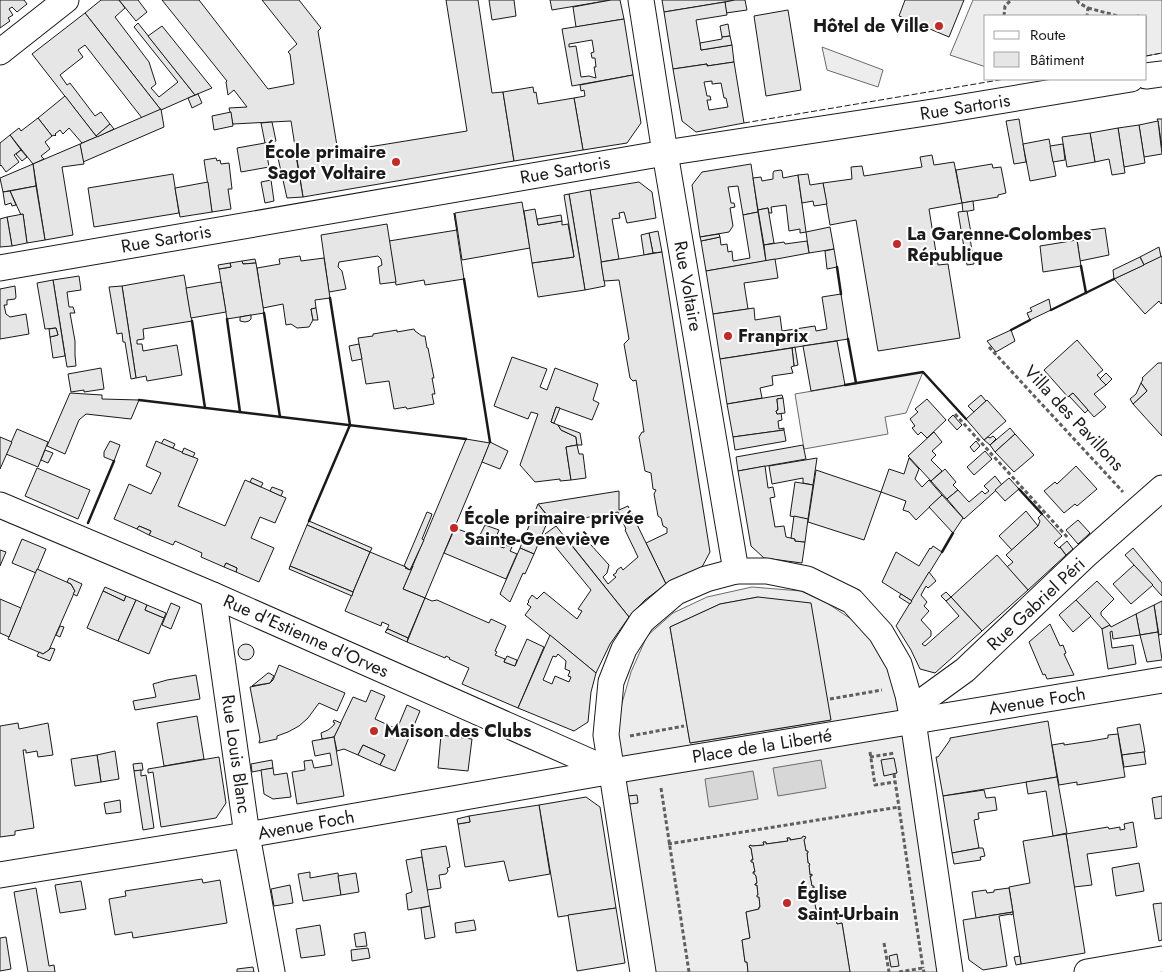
<svg xmlns="http://www.w3.org/2000/svg" width="1162" height="972" font-family="Jost,sans-serif">
  <rect width="100%" height="100%" fill="#fff"/>
  <!-- built -->
  <g fill="#ededed" stroke="#6a6a6a" fill-rule="evenodd">
    <path d="M973 0H1162V53L1146 56V16H986V67L950 55Z"/>
    <path d="M822 47 883 70 878 87 827 70Z"/>
    <path d="M923 372 906 413 885 417 888 434 804 449 795 394Z"/>
    <path d="M752 587 801 591 827 603 854 621 884 656 899 702 903 737 938 972H850L842 923 837 924 817 914 814 900 816 899V898H814L812 888H814L812 886 810 876 812 875 811 874 810 875 809 865 810 864 808 863 807 853H808L806 851 804 840 806 838 790 840V838H787L788 841 766 844V842H763L764 845 752 846 750 845 749 847 751 848 753 860H751L753 862 755 871 753 872V874H755L756 876 757 883 755 884V885H757L758 895 757 896 759 897 760 907H759V909L746 912 750 938 742 940 745 962H747L748 972H653L617 730 622 703 631 672 647 636 673 613 707 597ZM758 597 830 720 690 743 670 627 720 604Z"/>
  </g>
  <!-- water -->
  <g fill="#d7d7d7" stroke="#6a6a6a">
    <path d="M821 760 826 788 778 796 773 768Z"/>
    <path d="M753 771 758 799 709 807 705 779Z"/>
  </g>
  <!-- building -->
  <g fill="#e6e6e6" stroke="#1a1a1a" fill-rule="evenodd">
    <path d="M0 0H24L27 4 17 12 12 7 9 9 13 15 8 18 10 21 0 28Z"/>
    <path d="M101 0H119L125 8 115 17 149 62 156 84 151 88 159 97 178 82 134 27 138 23 195 95 161 110 85 13Z"/>
    <path d="M119 0H138L147 12 136 21Z"/>
    <path d="M162 0H199L268 89 294 84 290 54 288 52 297 44 262 0H299L321 28 318 31 338 152 467 131 446 0H478L492 93 503 92 514 161 303 197 291 121 233 124 229 108 247 107 234 90 228 95 226 82 227 81Z"/>
    <path d="M489 0H514L516 16 492 20Z"/>
    <path d="M550 0H611L552 10Z"/>
    <path d="M611 0H620L624 19 576 27 573 7Z"/>
    <path d="M662 0H731V1L664 12Z"/>
    <path d="M735 0H745L747 10 726 13 725 2Z"/>
    <path d="M905 0H964L949 37 899 16Z"/>
    <path d="M725 2 727 15 696 20 700 43 701 50 732 45 734 62 707 66V64L673 69 664 12Z"/>
    <path d="M788 10 801 90 766 96 754 16Z"/>
    <path d="M85 13 161 110 142 118 85 45 78 50 83 57 60 75 67 85 70 83 95 116 101 112 110 124 96 136 32 54Z"/>
    <path d="M624 19 633 75 572 86 562 29ZM592 40 594 52 591 53 592 58H595L596 67H594L596 78 589 76 581 77 576 46 569 47V44Z"/>
    <path d="M728 24 730 36 722 37 720 26Z"/>
    <path d="M162 26 212 88 195 95 148 36Z"/>
    <path d="M730 36 732 45 701 50 700 43 722 39V37Z"/>
    <path d="M734 62 744 123 696 132 682 121 673 69 707 64V66ZM712 81V84L721 83 724 98H726L728 107 709 110 707 100H711L710 96H707L704 82Z"/>
    <path d="M633 75 641 123 627 143 583 150 574 98 585 96 584 90 581 91 580 85Z"/>
    <path d="M533 87 534 93 536 92 538 104 574 98 583 150 514 161 503 92Z"/>
    <path d="M198 94 202 103 192 108 188 98Z"/>
    <path d="M65 96 96 136 97 137 82 143 69 128 63 134 60 130 55 134 56 135 55 136 54 135 52 136 38 118Z"/>
    <path d="M161 109 164 127 83 162 80 144Z"/>
    <path d="M231 112 233 126 214 130 212 116Z"/>
    <path d="M38 118 52 136 45 142 50 149 41 156 44 159 33 164 10 135 19 128 21 131Z"/>
    <path d="M1019 119 1026 162 1014 164 1006 121Z"/>
    <path d="M1157 119H1162V148L1158 121Z"/>
    <path d="M1158 121 1162 154 1144 157 1139 125Z"/>
    <path d="M272 122 276 141 265 143 261 123Z"/>
    <path d="M110 124 114 129 97 137 96 136Z"/>
    <path d="M1139 125 1145 163 1124 167 1118 128Z"/>
    <path d="M1118 128 1125 173 1112 175 1109 159 1095 162 1090 133Z"/>
    <path d="M1090 133 1095 162 1067 167 1062 137Z"/>
    <path d="M10 135 21 150 14 155 19 162 6 172 1 165 0 166V143Z"/>
    <path d="M1049 139 1056 176 1030 181 1023 144Z"/>
    <path d="M265 143 269 167 241 172 237 148Z"/>
    <path d="M80 144 84 164 62 167 73 235 45 240 33 164Z"/>
    <path d="M1063 144 1065 160 1053 162 1050 146Z"/>
    <path d="M21 150 27 157 22 161 16 154Z"/>
    <path d="M932 155 934 165 954 162 962 203 929 209 938 265 948 264 960 338 878 351 856 220 830 225 823 183 852 179 851 167 862 166 864 176 922 167 920 157Z"/>
    <path d="M296 156 303 197 287 198 278 158Z"/>
    <path d="M216 158 217 161 220 160 221 164 229 163 232 189H228L231 209 212 212 204 160Z"/>
    <path d="M33 164 36 186 3 192 0 178Z"/>
    <path d="M751 164 758 212 743 215 738 186 728 187 731 203H734L735 207 730 208 733 226 729 232 700 237 692 185 702 172Z"/>
    <path d="M992 164 993 168 1001 167 1006 193 998 195V197L962 203 956 170Z"/>
    <path d="M781 170 782 171 783 178 798 175 806 232 800 233V229L789 231 786 205 771 207 772 213H769L768 208 758 210 753 178 761 177 762 181 773 179V173L774 171Z"/>
    <path d="M173 174 179 213 94 227 88 188Z"/>
    <path d="M808 174 810 185 823 183 827 204 814 206 813 201 802 203 798 175Z"/>
    <path d="M271 180 274 201 265 203 261 182Z"/>
    <path d="M208 182 212 212 180 217 175 188Z"/>
    <path d="M639 182 652 192 656 218 627 223 624 212 619 213 620 218 612 219 619 259 601 262 590 190Z"/>
    <path d="M36 186 45 240 27 243 23 214 21 215 10 191Z"/>
    <path d="M590 190 605 286 585 290 569 194Z"/>
    <path d="M10 191 16 205 12 206 11 203 5 205 3 192Z"/>
    <path d="M569 194 585 290 538 297 532 263 574 257 564 195Z"/>
    <path d="M973 201 974 210 963 212 962 203Z"/>
    <path d="M522 202 530 248 462 260 455 213Z"/>
    <path d="M768 208 774 243 764 245 758 210Z"/>
    <path d="M535 209 538 225 562 221V225L568 224 574 257 532 263 524 211Z"/>
    <path d="M967 211 972 238H970L974 264 967 265 958 212Z"/>
    <path d="M758 212 766 261 706 271 701 241 720 237 721 245 727 244 728 252 732 251 733 261 750 258 743 215Z"/>
    <path d="M454 213 464 279 425 285 424 280 396 285 389 241 457 230Z"/>
    <path d="M23 214 27 243 12 246 7 217Z"/>
    <path d="M561 215 562 221 538 225 537 219Z"/>
    <path d="M7 217 12 246 0 247V219Z"/>
    <path d="M387 224 396 282 380 284 378 267 382 265 381 259 378 256 339 262 338 267 342 271 346 289 329 292 321 235Z"/>
    <path d="M830 227 834 249 809 253 806 232Z"/>
    <path d="M1105 228 1109 255 1080 261 1076 232Z"/>
    <path d="M658 231 662 252 653 253 649 233Z"/>
    <path d="M649 233 653 253 644 255 641 235Z"/>
    <path d="M719 234 720 237 701 241 700 237Z"/>
    <path d="M1077 240 1081 266 1043 272 1040 246Z"/>
    <path d="M807 241 809 253 766 261 764 245 784 242 785 244Z"/>
    <path d="M1159 247 1161 257 1144 265 1140 257Z"/>
    <path d="M834 249 837 267 827 269 825 251Z"/>
    <path d="M662 252 710 552 702 567 666 584 646 543 667 533V528L663 526 661 518 658 516 654 494 656 490 653 489 651 473 645 471 639 437 642 432H644L636 380 633 381 630 378 624 344 629 339 619 280 604 281 601 262Z"/>
    <path d="M300 256 301 261 324 258 330 298 315 300 316 308 311 309 313 320 309 327 297 328 291 324 286 325 283 304 263 308 257 268 280 264 279 259Z"/>
    <path d="M1162 256V303L1161 304 1159 301 1145 314 1114 279Z"/>
    <path d="M1140 257 1144 265 1114 279 1113 270Z"/>
    <path d="M255 259 256 263 243 264 242 261Z"/>
    <path d="M775 259 778 278 744 283 748 309 713 314 706 271Z"/>
    <path d="M242 261 243 264 256 263 264 313 227 319 219 269 231 267 230 263Z"/>
    <path d="M230 263 231 267 219 269 218 265Z"/>
    <path d="M184 275 192 321 143 329 144 339 137 340V344H142L143 351 177 345 182 375 147 381 146 376 136 378 122 286Z"/>
    <path d="M79 276 81 290 67 292 69 307H73L75 313H70L75 341V355L76 366 67 367 53 280Z"/>
    <path d="M53 280 65 356 53 358 50 337 58 335 56 328 45 329 37 283Z"/>
    <path d="M221 282 226 312 191 318 186 288Z"/>
    <path d="M15 286 16 297 15 299 7 300V305H4L6 314 10 317 26 314 29 334 0 339V289Z"/>
    <path d="M122 286 136 378 131 379 125 342H123L122 333 117 334 109 287Z"/>
    <path d="M841 294 848 339 720 359 713 314 754 308 755 320 780 316 782 331 815 326 816 331 827 329 822 297Z"/>
    <path d="M1049 299 1051 310 1030 320 1027 313 1032 311 1030 308Z"/>
    <path d="M316 308 318 320H313L311 309Z"/>
    <path d="M251 315V319L249 321 245 322 240 321V317Z"/>
    <path d="M56 328 58 335 50 337 49 329Z"/>
    <path d="M414 329 415 331 422 336H425L427 348H428L434 378H432L435 394H432L434 404 407 409 406 407 394 409 389 381 366 384 358 338 373 336V334L397 330V332Z"/>
    <path d="M1011 330 1015 341 996 352 987 341Z"/>
    <path d="M1077 340 1103 370 1097 375 1106 385 1094 394 1106 407 1094 417 1073 393 1068 397 1044 370Z"/>
    <path d="M837 341 845 385 811 391 803 346Z"/>
    <path d="M359 344 362 359 352 361 349 346Z"/>
    <path d="M795 347 798 365 794 366 792 348Z"/>
    <path d="M792 348 794 366 791 367 793 373 772 376 773 385 760 388 762 398 727 404 720 359Z"/>
    <path d="M512 357 547 369 540 387 547 390 555 368 598 384 593 400 599 403 592 420 556 407 551 422 558 425 561 430 576 437 577 445 566 447 571 480 560 481V479L535 482 520 465 538 414 531 412 528 419 494 406Z"/>
    <path d="M1158 363H1162V436L1133 404 1147 391 1141 383 1143 379 1142 378Z"/>
    <path d="M101 368 104 389 84 392V390L71 392 68 374Z"/>
    <path d="M1106 373 1112 379 1106 385 1100 379Z"/>
    <path d="M1141 383 1147 391 1133 404 1130 399 1136 394Z"/>
    <path d="M70 393 102 395V399L139 400 131 419 86 414 79 420 65 454 47 446Z"/>
    <path d="M1073 393 1088 410 1085 413 1069 396Z"/>
    <path d="M782 395 783 398 777 399 778 410 776 411 777 414 781 413 782 420 778 421 779 429 784 428V430L733 437 727 404Z"/>
    <path d="M981 395 986 401 974 412 968 406Z"/>
    <path d="M783 398 785 413 777 414 776 411 778 410 777 399Z"/>
    <path d="M927 399 946 420 927 438 921 432 918 435 912 428 915 426 910 419 918 412 915 409Z"/>
    <path d="M987 400 1006 421 984 440 966 419Z"/>
    <path d="M556 407 560 408 554 423 551 422Z"/>
    <path d="M953 415 962 425 957 430 948 420Z"/>
    <path d="M558 425 580 433 582 445H577L576 437 561 430Z"/>
    <path d="M1010 428 1015 434 995 452 990 445Z"/>
    <path d="M17 429 48 442 38 467 6 454Z"/>
    <path d="M784 430 786 441 735 450 733 437Z"/>
    <path d="M934 432 942 442 932 451 936 455 931 460 942 471 931 481 908 456Z"/>
    <path d="M1015 434 1034 455 1014 472 995 452Z"/>
    <path d="M993 436 996 439 990 445 984 440 988 437 990 438Z"/>
    <path d="M0 437 12 442 0 469Z"/>
    <path d="M164 439 175 444 173 448 161 444Z"/>
    <path d="M466 439 490 443 425 598 403 589Z"/>
    <path d="M110 441 120 445 114 461 104 457V452Z"/>
    <path d="M156 441 198 459 178 506 225 526 245 480 286 498 275 523 260 517 251 538 274 548 259 582 236 572 237 568 226 563 224 567 201 557 202 553 175 541 173 545 149 535 151 531 139 526 137 529 114 519 129 484 151 494 161 473 146 466Z"/>
    <path d="M976 441 980 446 974 452 970 447Z"/>
    <path d="M490 442 508 451 500 469 482 462Z"/>
    <path d="M577 445 579 454H583L586 478 571 480 566 447Z"/>
    <path d="M803 445 806 459 738 471 736 457Z"/>
    <path d="M184 448 195 453 193 457 182 453Z"/>
    <path d="M45 450 53 453 48 463 41 460Z"/>
    <path d="M985 451 992 459 974 475 967 467Z"/>
    <path d="M817 458 813 485 803 483V478L772 484 769 466Z"/>
    <path d="M909 458 919 469 915 479 922 487 929 480 942 495 916 520 909 512 903 510 906 501 881 492 889 469 904 474Z"/>
    <path d="M765 466 768 488 773 487 775 497 770 498 775 527 784 526 786 537 795 539V541L805 542 802 563 764 558 751 546 738 471Z"/>
    <path d="M1076 466 1097 489 1077 506 1075 504 1064 513 1044 491 1055 482 1057 484Z"/>
    <path d="M37 468 90 490 78 519 25 496Z"/>
    <path d="M945 469 956 482 953 485 958 490 947 499 931 481Z"/>
    <path d="M816 470 881 492 864 540 808 522Z"/>
    <path d="M995 476 1002 485 964 519 947 499 958 490 969 502 982 491 985 494 989 491 984 486Z"/>
    <path d="M252 478 263 483 261 487 250 482Z"/>
    <path d="M1009 478 1019 489 1005 501 995 490Z"/>
    <path d="M795 482 813 485 808 519 790 516Z"/>
    <path d="M272 487 283 491 281 496 270 491Z"/>
    <path d="M619 491V510L628 506 666 584 645 600 629 617 570 543 582 535 609 565 607 573 603 577 608 584 616 577 613 575 616 573 617 570 621 567 623 570 638 557 625 530 626 529 618 512 584 518 583 514 570 516 553 522 538 504Z"/>
    <path d="M942 495 963 518 953 533 929 507Z"/>
    <path d="M538 504 549 518 534 554 520 548Z"/>
    <path d="M1026 511 1038 526 1012 550 999 536Z"/>
    <path d="M427 512 432 514 431 517 422 539 424 540 410 570 404 566Z"/>
    <path d="M1042 514 1062 536 1054 543 1059 548 1060 547 1066 555 1028 590 1007 567 1013 562 1006 555 1038 526 1040 521 1038 518Z"/>
    <path d="M794 516 808 519 805 542 795 541V539L791 538Z"/>
    <path d="M1078 520 1090 533 1078 544 1066 530Z"/>
    <path d="M309 521 372 548 370 552 307 525Z"/>
    <path d="M307 525 370 552 353 592 290 566Z"/>
    <path d="M485 525 499 530 493 544 504 548 505 545 512 547 510 551 517 554 506 579 444 553 455 528 479 537Z"/>
    <path d="M139 526 151 531 149 535 137 529Z"/>
    <path d="M556 526 629 617 610 644 596 673 525 615 531 607 527 604 529 602 528 601 532 595 537 599 544 592 577 619 582 611 578 609 591 590 545 534Z"/>
    <path d="M22 539 46 549 36 573 12 563Z"/>
    <path d="M1067 541 1073 549 1066 555 1060 547Z"/>
    <path d="M933 546 942 552 912 601 882 582 896 552 919 566 930 548 931 549Z"/>
    <path d="M520 548 534 554 525 574 523 573 510 602 500 594Z"/>
    <path d="M1133 548 1162 583V596L1125 555Z"/>
    <path d="M0 550 6 552 0 566Z"/>
    <path d="M370 552 406 567 405 568 410 570 413 566 403 589 425 598 408 638 388 629 387 632 386 631 389 625 382 622 381 626 345 611Z"/>
    <path d="M997 555 1028 590 982 631 951 597Z"/>
    <path d="M226 563 237 568 236 572 224 567Z"/>
    <path d="M1134 565 1153 585 1131 604 1113 584Z"/>
    <path d="M290 566 353 592 352 596 289 569Z"/>
    <path d="M37 569 71 584 75 591 49 650 43 654 8 639Z"/>
    <path d="M929 572 936 581 928 588 926 586 921 595 927 602 924 606 929 611 921 620 931 631V636L922 644 925 646 959 616 946 601 951 597 982 631 935 673 920 669 911 650 896 626Z"/>
    <path d="M69 578 82 584 77 596 73 594 75 591 71 584 67 582Z"/>
    <path d="M1097 581 1114 599 1101 612V615L1110 625 1102 629 1076 600Z"/>
    <path d="M105 587 126 596 124 601 103 591Z"/>
    <path d="M103 591 124 601 126 596 136 600 118 641 87 628Z"/>
    <path d="M946 592 951 597 946 601 941 596Z"/>
    <path d="M901 594 912 601 910 604 899 597Z"/>
    <path d="M758 597 811 603 831 720 690 743 670 627 720 604Z"/>
    <path d="M425 598 432 601 437 600 489 623 491 619 506 626 495 651 497 652 495 655 505 659 504 662 515 666 527 639 544 647 518 708 462 684 469 668 449 659 450 658 446 656 445 658 407 642Z"/>
    <path d="M0 599 21 608 9 637 0 633Z"/>
    <path d="M136 600 147 605 145 610 164 618 149 654 118 641Z"/>
    <path d="M1076 600 1091 616 1073 632 1059 615Z"/>
    <path d="M1162 601V634L1159 635 1154 605Z"/>
    <path d="M171 603 180 607 171 629 162 625Z"/>
    <path d="M147 605 166 613 164 618 145 610Z"/>
    <path d="M1154 605 1158 632 1140 635 1136 614Z"/>
    <path d="M1136 614 1140 635 1113 639 1112 631 1110 632 1112 648 1133 645 1136 664 1108 669 1102 629 1110 625 1111 627Z"/>
    <path d="M1050 624 1060 646 1063 645 1066 653 1064 654 1074 675 1047 679 1045 674 1043 675 1029 642Z"/>
    <path d="M60 626 64 627 60 637 56 635Z"/>
    <path d="M388 629 408 638 407 642 385 632Z"/>
    <path d="M1158 632 1162 660 1147 662 1140 635Z"/>
    <path d="M550 635 596 673 591 692 588 722 574 731 518 708ZM558 654 566 661 565 669 570 671 568 676 571 677 569 682 555 676 552 684 543 680 553 656 556 657Z"/>
    <circle cx="246" cy="652" r="8"/>
    <path d="M51 648 55 649 50 661 37 656 39 652 43 654 49 650Z"/>
    <path d="M507 656 517 660 515 666 504 662Z"/>
    <path d="M279 665 345 693 337 711 319 703 308 718 299 726 288 732 277 736V739L259 743 260 739 250 687 270 683 273 680Z"/>
    <path d="M268 673H269L274 676 270 683 252 686Z"/>
    <path d="M196 675 200 699 135 710 133 701 156 697 153 684 167 680Z"/>
    <path d="M371 690 385 696 375 719 397 729 407 705 420 711 395 771 380 765 385 755 363 745 358 755 344 749 337 751 334 737 353 697 366 702Z"/>
    <path d="M197 716 204 759 164 766 157 723Z"/>
    <path d="M334 720 341 723 334 737 322 739 321 733 328 730 333 726 335 723 333 722Z"/>
    <path d="M1048 721 1057 777 943 796 936 757H938L950 740V738Z"/>
    <path d="M18 723 19 729 48 723 53 755 38 757 37 751 26 753V750H23L34 828 15 831V835L0 837V726Z"/>
    <path d="M1140 724 1145 752 1122 755 1117 728Z"/>
    <path d="M1118 734 1125 777 1077 785V782L1059 785 1052 745 1064 743V745L1091 741 1108 738V735Z"/>
    <path d="M441 735 472 739 468 771 438 768Z"/>
    <path d="M334 737 344 796 297 804 292 772 305 770 304 761 312 760 314 768 332 765 330 753 315 756 312 741Z"/>
    <path d="M363 745 385 755 380 765 358 755Z"/>
    <path d="M115 751 119 779 101 782 97 755Z"/>
    <path d="M1144 752 1146 764 1124 767 1122 755Z"/>
    <path d="M97 755 101 782 75 786 71 759Z"/>
    <path d="M219 757 226 803 216 818 161 827 153 772 148 773V769Z"/>
    <path d="M894 758 897 773 884 776 881 760Z"/>
    <path d="M272 760 273 768 252 772 251 764Z"/>
    <path d="M142 763 143 770 134 771 133 764Z"/>
    <path d="M273 768 274 775 287 773 291 797 273 799 264 794 261 770Z"/>
    <path d="M141 770V776L146 775 154 828 143 830 134 771Z"/>
    <path d="M1057 777 1067 833 1053 836 1046 791 1028 794 1026 782Z"/>
    <path d="M984 790 986 798 995 797 997 810 978 813 979 819 974 820 979 848 952 853 943 796Z"/>
    <path d="M637 795 638 803 630 804 628 796Z"/>
    <path d="M1162 796V818L1155 819 1152 798Z"/>
    <path d="M586 797 600 807 616 908 558 917 539 805Z"/>
    <path d="M120 800 121 812 106 814 104 803Z"/>
    <path d="M539 805 550 874 509 881 504 861 465 867 458 824 470 822 469 816Z"/>
    <path d="M469 816 470 822 458 824 457 819Z"/>
    <path d="M1133 822 1137 847 1087 854 1092 885 1074 887 1066 834 1108 827 1109 829 1120 827V830L1125 829 1124 824Z"/>
    <path d="M1066 834 1085 953 1021 964 1009 887 1030 883 1023 841Z"/>
    <path d="M803 836 806 837 804 840 806 851H808V853H807L808 863H809L810 865H809L810 875 812 874V876H810L812 886H814V888H812L814 898H816V900H814L817 914 835 912 837 924 842 923 850 972H748L747 962H745L742 940 750 938 746 912 759 909V907H760L759 897H757V895H758L757 885H755V884L757 883 756 876 753 872H755L753 862H751V860H753L751 848 749 847 750 845 752 846 764 845 763 842H766V844L788 841 787 838H790V840L802 838Z"/>
    <path d="M446 846 450 867 447 868 448 871 446 874 439 875 441 888 427 890 421 850Z"/>
    <path d="M979 848H983L985 856 980 857 981 860 954 864 952 853Z"/>
    <path d="M422 857 430 906 408 910 406 894 412 892 406 860Z"/>
    <path d="M1139 863 1144 891 1116 896 1112 868Z"/>
    <path d="M310 872V878L338 873 341 895 303 901 298 874Z"/>
    <path d="M356 873 359 892 341 895 338 876Z"/>
    <path d="M202 879 203 883 220 880 227 923 133 938 132 932 115 935 109 899 126 896 125 891Z"/>
    <path d="M81 881 86 909 60 913 55 885Z"/>
    <path d="M290 885 293 903 274 906 271 889Z"/>
    <path d="M36 888 49 966 54 965 55 972H28L14 892Z"/>
    <path d="M1009 888 1013 912 976 918 972 892 986 890 987 893 994 892V890Z"/>
    <path d="M1162 903V940L1159 941 1153 904Z"/>
    <path d="M430 906 435 937 425 939 421 908Z"/>
    <path d="M616 908 625 963 577 971 568 915Z"/>
    <path d="M1013 912V914L1011 915V914L999 916 1007 966 983 970 969 960 963 920Z"/>
    <path d="M474 920 476 930 456 933 455 923Z"/>
    <path d="M320 925 325 955 301 958 296 929Z"/>
    <path d="M365 932 367 946 356 947 354 934Z"/>
    <path d="M6 937 11 969 0 971V938Z"/>
    <path d="M368 948 370 958 352 961 351 950Z"/>
    <path d="M897 954 899 966 891 967 889 956Z"/>
    <path d="M1020 956 1021 964 1016 965 1014 957Z"/>
    <path d="M253 967 254 972H237V969Z"/>
  </g>
  <g fill="none" stroke-linecap="round" stroke-linejoin="round">
    <!-- minor casing -->
    <g stroke="#1a1a1a" stroke-width="27">
      <g id="minor">
        <path d="M641 0 665 153 736 571"/>
        <path d="M0 52 66 0"/>
        <path d="M1146 76 1162 74"/>
        <path d="M0 268 665 153 939 111 1131 79"/>
        <path d="M0 505 213 595 611 771"/>
        <path d="M213 595 247 835 272 972"/>
        <path d="M913 721 925 699 965 670 1085 556 1162 488"/>
        <path d="M0 875 264 832 630 768 1162 680"/>
        <path d="M643 972 606 735 611 682 624 649 642 621 676 592 706 579 736 571H767L807 579 852 601 881 633 899 664 908 695 913 721 950 972"/>
        <path d="M1087 972 1162 959"/>
      </g>
    </g>
    <!-- path -->
    <g stroke="#5f5f5f" stroke-width="3" stroke-dasharray="4 2.5" stroke-linecap="butt">
      <path d="M1077 0 1079 3 1088 8 1087 16"/>
      <path d="M1088 8 1118 16"/>
      <path d="M1004 16 1005 6 1011 0"/>
      <path d="M1137 16H1139"/>
      <path d="M989 347 1123 492"/>
      <path d="M955 414 1069 539"/>
      <path d="M830 699 882 690"/>
      <path d="M630 736 684 726"/>
      <path d="M870 752 875 785 895 782"/>
      <path d="M870 757 895 753"/>
      <path d="M894 774 923 968"/>
      <path d="M661 788 689 972"/>
      <path d="M668 844 899 807"/>
      <path d="M884 943 889 972"/>
      <path d="M899 972 923 968 924 972"/>
    </g>
    <!-- minor -->
    <use href="#minor" stroke="#fff" stroke-width="25"/>
    <!-- fence -->
    <g stroke="#1a1a1a" stroke-width="1" stroke-dasharray="6 2.5" stroke-linecap="butt">
      <path d="M1146 56 1162 53"/>
      <path d="M744 123 1005 79"/>
    </g>
    <!-- wall -->
    <g stroke="#1a1a1a" stroke-width="2.5">
      <path d="M1081 266 1086 293"/>
      <path d="M837 267 841 294"/>
      <path d="M464 279 490 442"/>
      <path d="M1051 310 1114 279"/>
      <path d="M264 313 280 417"/>
      <path d="M227 319 240 412"/>
      <path d="M192 321 205 408"/>
      <path d="M1011 330 1030 320"/>
      <path d="M848 339 856 383"/>
      <path d="M845 385 923 372 966 419"/>
      <path d="M139 400 466 439"/>
      <path d="M1019 489 1042 514"/>
      <path d="M309 521 350 425 330 298"/>
      <path d="M88 523 114 461"/>
      <path d="M942 552 953 533"/>
    </g>
  </g>
  <!-- markers -->
  <g fill="#c62828" stroke="#fff" stroke-width="2">
    <circle cx="939" cy="26" r="5"/>
    <circle cx="396" cy="162" r="5"/>
    <circle cx="897" cy="244" r="5"/>
    <circle cx="728" cy="336" r="5"/>
    <circle cx="454" cy="528" r="5"/>
    <circle cx="374" cy="731" r="5"/>
    <circle cx="787" cy="903" r="5"/>
  </g>
  <g text-anchor="middle" stroke-width="4" stroke-linejoin="round" paint-order="stroke">
    <!-- poi labels -->
    <g font-size="18" font-weight="bold" fill="#1a1a1a" stroke="#fff" text-anchor="start">
      <text x="929" y="32" text-anchor="end">Hôtel de Ville</text>
      <text x="386" y="158" text-anchor="end">École primaire<tspan x="386" dy="21">Sagot Voltaire</tspan></text>
      <text x="907" y="240">La Garenne-Colombes<tspan x="907" dy="21">République</tspan></text>
      <text x="738" y="342">Franprix</text>
      <text x="464" y="524">École primaire privée<tspan x="464" dy="21">Sainte-Geneviève</tspan></text>
      <text x="384" y="737">Maison des Clubs</text>
      <text x="797" y="899">Église<tspan x="797" dy="21">Saint-Urbain</tspan></text>
    </g>
    <!-- street labels -->
    <g font-size="18" fill="#1a1a1a" stroke="#fff">
      <text transform="translate(965 107) rotate(-9)" y="6">Rue Sartoris</text>
      <text transform="translate(565 170) rotate(-10)" y="6">Rue Sartoris</text>
      <text transform="translate(166 239) rotate(-10)" y="6">Rue Sartoris</text>
      <text transform="translate(688 286) rotate(80)" y="6">Rue Voltaire</text>
      <text transform="translate(1074 418) rotate(47)" y="6">Villa des Pavillons</text>
      <text transform="translate(1036 604) rotate(-43)" y="6">Rue Gabriel Péri</text>
      <text transform="translate(306 636) rotate(24)" y="6">Rue d'Estienne d'Orves</text>
      <text transform="translate(1037 701) rotate(-9)" y="6">Avenue Foch</text>
      <text transform="translate(762 746) rotate(-9)" y="6">Place de la Liberté</text>
      <text transform="translate(236 754) rotate(82)" y="6">Rue Louis Blanc</text>
      <text transform="translate(306 825) rotate(-10)" y="6">Avenue Foch</text>
    </g>
  </g>
  <!-- legend -->
  <rect x="984" y="15" width="162" height="65" fill="#ffffff" stroke="#a3a3a3"/>
  <rect x="994" y="31" width="25" height="8" fill="#ffffff" stroke="#a3a3a3"/>
  <text x="1030" y="40" font-size="15" fill="#1a1a1a">Route</text>
  <rect x="994" y="52" width="25" height="15" fill="#e6e6e6" stroke="#a3a3a3"/>
  <text x="1030" y="65" font-size="15" fill="#1a1a1a">Bâtiment</text>
</svg>
